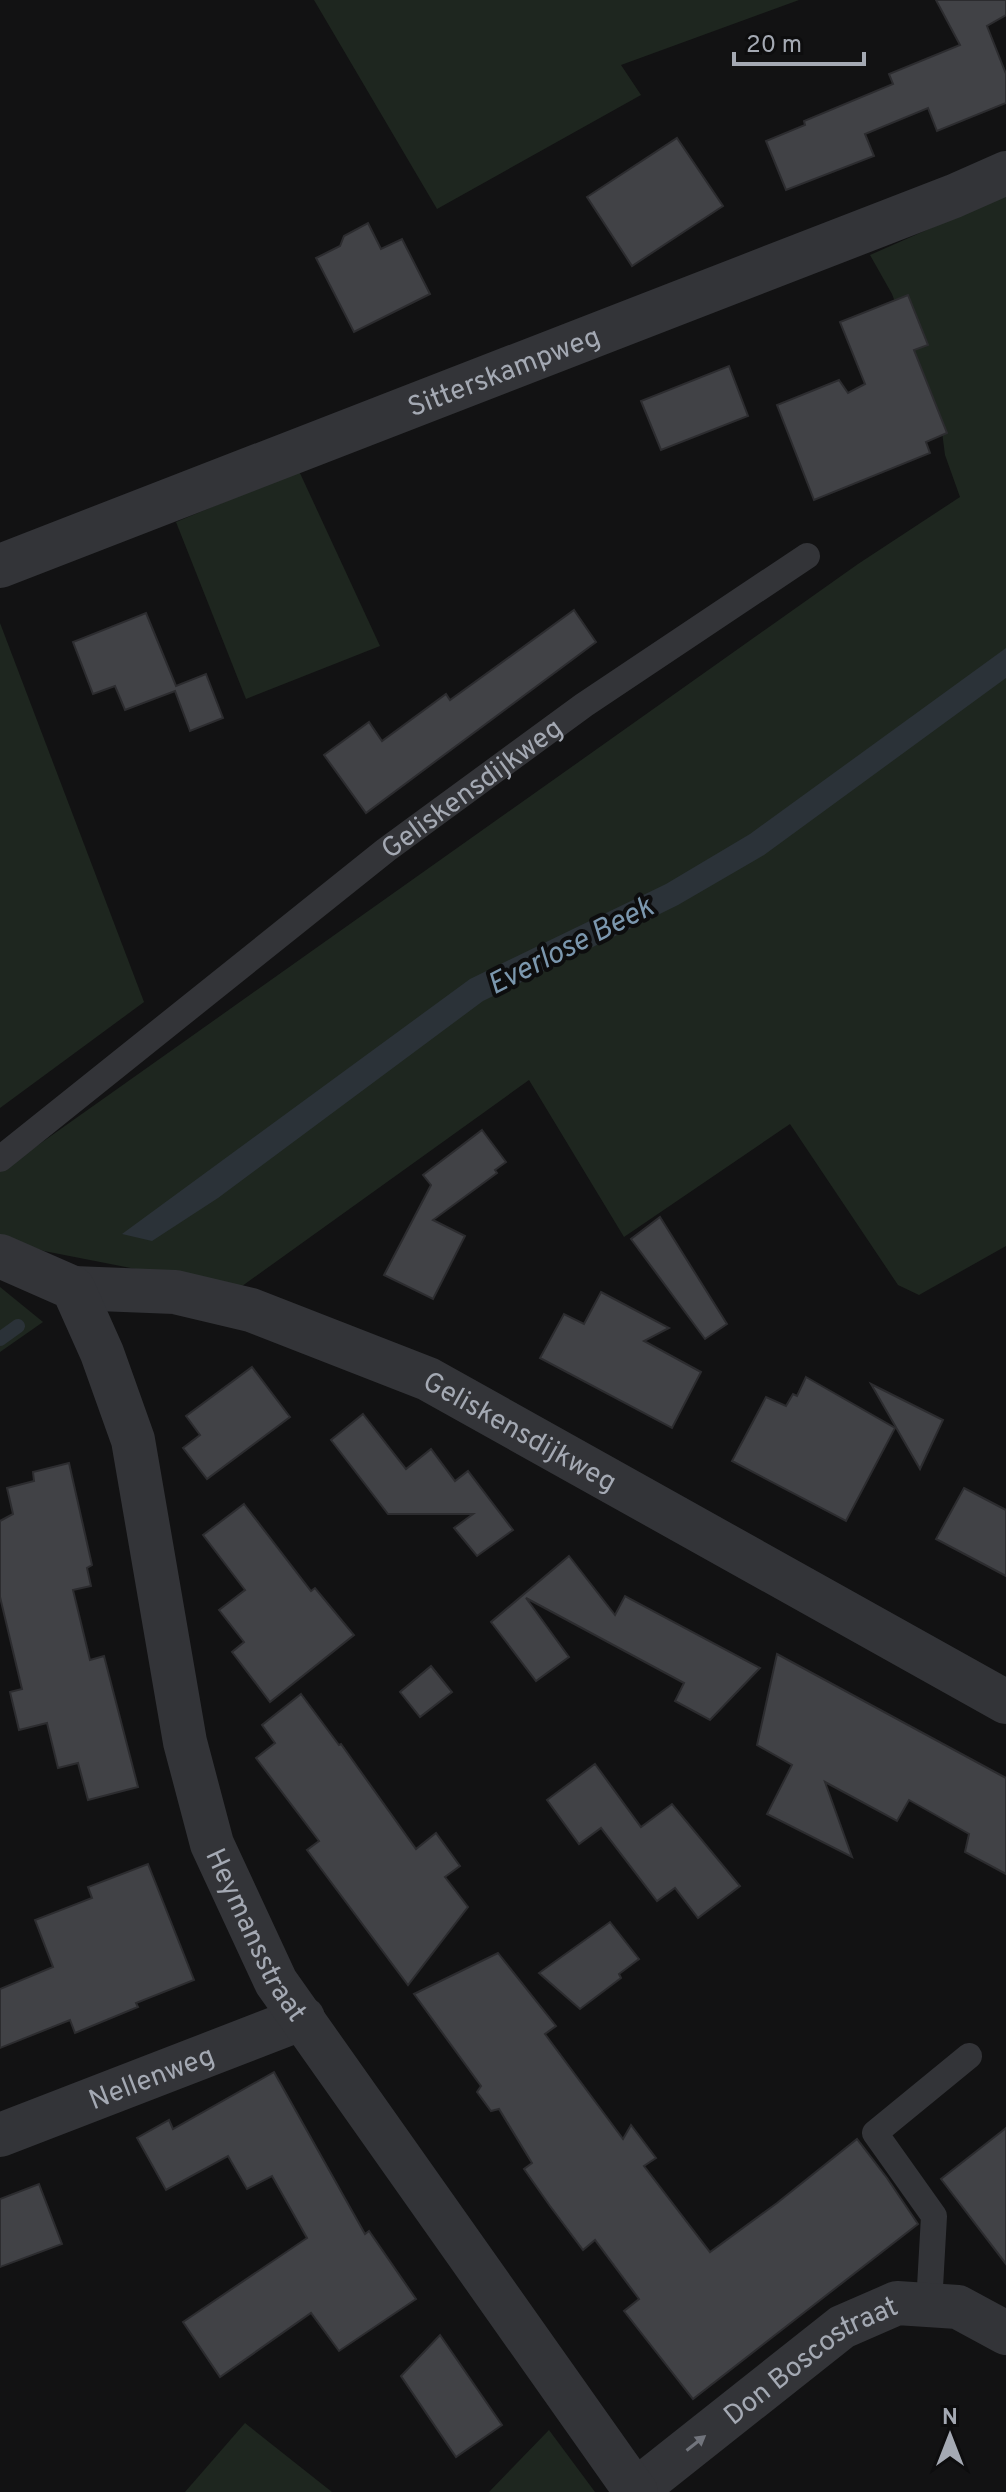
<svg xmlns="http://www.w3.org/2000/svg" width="1006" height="2492" font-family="Overpass,sans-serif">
  <rect width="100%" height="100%" fill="#121213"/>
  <!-- green -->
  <g fill="#1e261f">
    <path d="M314 0H799L621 65 641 95 437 209Z"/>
    <path d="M1006 195V1246L919 1295 898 1285 790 1124 624 1237 529 1080 238 1289 44 1251 0 1236V1172L858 564 960 497 945 455 941 424 892 294 870 255Z"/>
    <path d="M299 471 380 646 246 699 176 522Z"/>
    <path d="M0 623 144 1002 0 1108Z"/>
    <path d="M0 1287 43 1322 0 1352Z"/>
    <path d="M245 2423 332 2492H185Z"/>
    <path d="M549 2430 595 2492H489Z"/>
  </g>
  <!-- water -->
  <path fill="#2b3238" d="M1006 648V678L764 855 678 905 483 1001 218 1198 152 1241 122 1234 470 979 666 884 750 834Z"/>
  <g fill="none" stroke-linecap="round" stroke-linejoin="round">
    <!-- stream -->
    <path stroke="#2b3238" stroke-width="14" d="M0 1339 18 1326"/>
  </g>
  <!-- building -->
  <g fill="#414246" stroke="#2c2c2f" stroke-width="2">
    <path d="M936 0H1006V15L987 26 1006 74V103L937 131 928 108 865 134 874 156 786 190 766 141 805 125 804 121 893 84 889 74 960 45Z"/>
    <path d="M677 138 723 206 632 266 587 197Z"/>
    <path d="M368 223 381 249 402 239 430 294 354 332 316 258 340 246 344 236Z"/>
    <path d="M908 295 928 345 914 350 947 433 926 442 930 453 814 500 777 405 839 380 848 393 865 384 840 322Z"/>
    <path d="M729 366 748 416 661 450 641 401Z"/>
    <path d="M574 610 596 642 366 813 324 755 369 722 382 741 446 694 450 700Z"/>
    <path d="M146 613 176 686 206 674 223 718 190 731 175 691 125 710 115 686 93 694 73 642Z"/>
    <path d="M482 1130 506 1162 495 1170 497 1173 433 1220 465 1236 433 1299 384 1275 431 1185 423 1175Z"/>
    <path d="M660 1217 727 1324 705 1339 631 1239Z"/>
    <path d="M601 1292 669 1328 644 1341 701 1372 672 1428 540 1358 564 1314 584 1324Z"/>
    <path d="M252 1367 290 1417 207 1479 183 1448 200 1435 186 1416Z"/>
    <path d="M806 1377 895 1428 846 1521 732 1461 766 1397 786 1406 793 1394 797 1396Z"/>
    <path d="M871 1384 943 1420 920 1469Z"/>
    <path d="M363 1414 406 1469 431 1449 455 1481 468 1471 513 1530 477 1556 454 1528 473 1514H388L331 1440Z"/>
    <path d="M69 1463 92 1565 87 1568 91 1586 73 1590 90 1660 104 1656 138 1787 88 1800 78 1763 58 1768 47 1723 19 1730 10 1692 22 1689 0 1597V1521L13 1514 7 1488 34 1481 33 1472Z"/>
    <path d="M964 1488 1006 1510V1576L936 1539Z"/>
    <path d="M244 1504 311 1591 315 1588 354 1635 270 1702 232 1652 244 1642 219 1610 245 1590 203 1535Z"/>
    <path d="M569 1556 615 1615 625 1596 760 1668 710 1720 675 1701 684 1683 526 1598 569 1657 536 1681 491 1622Z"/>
    <path d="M777 1654 1006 1778V1874L965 1852 969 1834 909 1800 897 1821 825 1782 852 1857 767 1814 792 1765 757 1745Z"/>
    <path d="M431 1666 452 1692 420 1717 400 1692Z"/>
    <path d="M301 1694 339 1745 341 1744 416 1849 436 1833 460 1866 445 1877 468 1907 408 1985 307 1850 319 1841 256 1758 275 1743 262 1725Z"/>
    <path d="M595 1764 641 1827 672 1804 740 1886 698 1918 675 1888 657 1901 601 1828 579 1844 547 1800Z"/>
    <path d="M148 1864 194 1980 136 2003 138 2007 75 2033 70 2020 0 2048V1989L53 1967 35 1920 92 1898 88 1887Z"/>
    <path d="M610 1922 639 1959 619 1974 621 1978 580 2009 539 1973Z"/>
    <path d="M498 1953 556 2026 545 2034 623 2139 631 2125 656 2158 644 2166 710 2252 777 2203 857 2139 887 2178 918 2224 693 2399 624 2311 639 2299 595 2240 583 2250 550 2206 524 2169 532 2163 499 2109 491 2111 477 2092 481 2086 414 1994Z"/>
    <path d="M274 2072 365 2234 369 2231 416 2299 339 2351 311 2313 220 2377 183 2322 307 2238 272 2176 247 2189 228 2156 166 2190 137 2138 169 2120 173 2129Z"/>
    <path d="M1006 2128V2264L941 2179Z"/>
    <path d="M39 2184 62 2244 0 2267V2199Z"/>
    <path d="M440 2335 502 2425 456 2457 401 2376Z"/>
  </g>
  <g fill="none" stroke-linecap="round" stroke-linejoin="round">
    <!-- service -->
    <g stroke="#333438" stroke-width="26">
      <path id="s1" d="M0 1159 386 850 584 705 807 556"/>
      <path d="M929 2305 934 2216 875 2133 969 2056"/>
    </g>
    <!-- minor -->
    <g stroke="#333438" stroke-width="44">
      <path id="s2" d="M0 566 954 196 1006 173"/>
      <path id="s3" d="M73 1288 175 1292 251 1310 428 1379 1006 1702"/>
      <path id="s4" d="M0 2135 303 2018"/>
      <path id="s5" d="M635 2491 842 2327 897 2303 958 2307 1006 2333"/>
    </g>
    <!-- tertiary -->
    <path stroke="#333438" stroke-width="44" id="s6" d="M0 1256 73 1288 102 1353 133 1440 185 1742 212 1844 276 1982 636 2492"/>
  </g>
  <!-- one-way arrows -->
  <defs><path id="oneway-solid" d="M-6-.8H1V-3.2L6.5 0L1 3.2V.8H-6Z" transform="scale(2)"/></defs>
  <use fill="#71747c" href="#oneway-solid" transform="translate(696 2443) rotate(-38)"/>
  <g text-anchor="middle" stroke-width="8" stroke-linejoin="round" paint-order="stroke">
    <!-- street labels -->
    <g font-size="28" fill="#a4a9b3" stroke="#0d0d0e">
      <text dy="10" stroke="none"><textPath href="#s2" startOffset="540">Sitterskampweg</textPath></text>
      <text dy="10" stroke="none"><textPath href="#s1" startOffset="600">Geliskensdijkweg</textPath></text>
      <text dy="10" stroke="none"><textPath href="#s3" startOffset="476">Geliskensdijkweg</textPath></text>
      <text dy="10" stroke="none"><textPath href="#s6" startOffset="756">Heymansstraat</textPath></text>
      <text dy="10" stroke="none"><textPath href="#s4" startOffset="162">Nellenweg</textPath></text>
      <text dy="10" stroke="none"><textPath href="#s5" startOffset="220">Don Boscostraat</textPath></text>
    </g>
    <!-- water labels -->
    <g font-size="30" font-style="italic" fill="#7b97ae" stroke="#0d0d0e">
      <text transform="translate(570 945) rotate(-27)" y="10">Everlose Beek</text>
    </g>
  </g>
  <!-- north arrow -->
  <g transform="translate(950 2436)" stroke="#0d0d0e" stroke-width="6" paint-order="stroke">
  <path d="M0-6L14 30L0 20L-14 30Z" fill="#a4a9b3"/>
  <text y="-12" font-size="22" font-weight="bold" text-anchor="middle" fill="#a4a9b3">N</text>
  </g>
  <!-- scale -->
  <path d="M734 52v12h130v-12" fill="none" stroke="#a4a9b3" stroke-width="4"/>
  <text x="746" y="52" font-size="24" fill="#a4a9b3" stroke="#0d0d0e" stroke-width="6" paint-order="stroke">20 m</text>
</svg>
